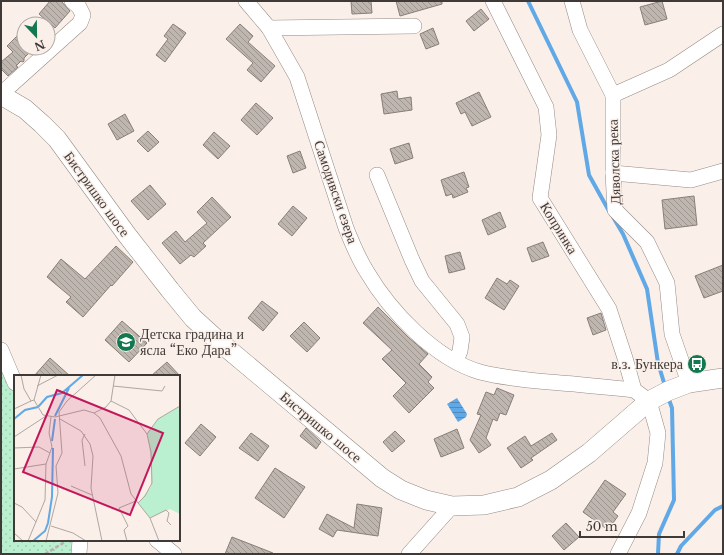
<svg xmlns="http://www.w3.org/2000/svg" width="724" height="555" font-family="'Libre Baskerville',serif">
  <defs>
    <pattern id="grass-dots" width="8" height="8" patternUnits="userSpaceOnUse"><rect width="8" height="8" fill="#baefcf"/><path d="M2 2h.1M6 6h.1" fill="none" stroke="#a1ceb2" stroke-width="1.8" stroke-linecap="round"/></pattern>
    <pattern id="water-rules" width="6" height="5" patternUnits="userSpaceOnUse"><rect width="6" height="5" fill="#61a8e6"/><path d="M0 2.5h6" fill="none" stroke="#518abb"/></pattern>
    <pattern id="building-back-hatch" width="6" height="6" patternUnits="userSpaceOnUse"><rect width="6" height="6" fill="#bfb6af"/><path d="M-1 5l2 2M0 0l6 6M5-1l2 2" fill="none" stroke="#9d958f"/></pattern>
  </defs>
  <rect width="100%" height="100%" fill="#faefe9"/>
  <!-- grass -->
  <path fill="url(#grass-dots)" d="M1 350 15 383V540H80L79 554H1Z"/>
  <!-- water -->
  <path fill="url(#water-rules)" d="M457 398 467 414 466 417 458 422 447 404Z"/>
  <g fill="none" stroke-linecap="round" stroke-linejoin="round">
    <!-- stream -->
    <g stroke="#61a8e6" stroke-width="4">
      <path d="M528 1 577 102 589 175 609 211"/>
      <path d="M613 217 623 234 647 289 658 363 665 386"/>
      <path d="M658 554 659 534 674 500 672 408 668 397"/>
      <path d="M677 554 681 546 715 510 723 506"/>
    </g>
  </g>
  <!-- building -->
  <g fill="url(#building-back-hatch)" stroke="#887f79">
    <path d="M50 1H61L70 11 55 28 39 14Z"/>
    <path d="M351 1H371L372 13 352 14Z"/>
    <path d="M396 1H442V4L400 16Z"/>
    <path d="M662 1 667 19 645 25 640 7Z"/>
    <path d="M481 9 489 19 474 31 466 21Z"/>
    <path d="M173 24 186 33 165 62 156 55 168 39 164 36Z"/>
    <path d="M240 24 253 36 248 42 275 66 261 82 247 70 253 63 226 39Z"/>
    <path d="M433 28 439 44 426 49 420 34Z"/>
    <path d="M24 29V48H34L24 58V61L23 62 21 61 16 66 18 67 8 76 1 69V62L13 52 7 46Z"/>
    <path d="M397 91 398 99 411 97 412 110 384 114 381 94Z"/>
    <path d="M479 92 491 117 472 126 465 112 461 114 456 103Z"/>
    <path d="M256 103 273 118 257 135 241 120Z"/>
    <path d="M125 114 134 131 117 140 108 124Z"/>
    <path d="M148 131 159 142 148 152 137 141Z"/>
    <path d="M214 132 230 146 218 159 203 145Z"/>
    <path d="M409 143 413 158 395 164 390 149Z"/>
    <path d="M300 151 306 168 293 173 287 156Z"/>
    <path d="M464 172 469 187 466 188 468 192 453 198 452 194 446 196 441 180Z"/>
    <path d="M150 185 166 204 148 220 131 201Z"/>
    <path d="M694 196 697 225 665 229 662 200Z"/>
    <path d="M212 197 231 217 203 243 206 246 194 257 191 255 180 264 162 243 176 231 185 242 207 223 197 212Z"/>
    <path d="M293 206 307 218 292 236 278 224Z"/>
    <path d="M500 212 506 227 488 235 482 220Z"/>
    <path d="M543 242 549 256 532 262 527 248Z"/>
    <path d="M116 246 133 262 112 286 111 285 83 317 66 302 71 297 47 277 61 259 85 279Z"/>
    <path d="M460 252 465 269 449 273 445 256Z"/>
    <path d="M723 265V291L704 298 695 276Z"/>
    <path d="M497 278 507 284 510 280 519 286 504 310 485 298Z"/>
    <path d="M262 301 278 313 263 331 248 318Z"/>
    <path d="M378 307 409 338 428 354 419 364 432 377 428 382 434 388 409 413 393 396 406 383 382 359 392 350 363 323Z"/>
    <path d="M601 313 606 330 593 335 587 318Z"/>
    <path d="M122 321 147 343 129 362 105 340Z"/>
    <path d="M304 322 320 338 307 352 290 336Z"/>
    <path d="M50 358 70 376H34Z"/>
    <path d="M167 362 180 376H151Z"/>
    <path d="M497 388 514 395 506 415 500 413 497 421 493 419 486 438 491 445 479 453 470 440 481 415 477 414 486 392 494 395Z"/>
    <path d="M201 424 216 437 200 456 185 443Z"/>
    <path d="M306 428 321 442 316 449 300 436Z"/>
    <path d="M457 429 464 448 441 457 434 439Z"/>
    <path d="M395 431 405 441 392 452 383 442Z"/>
    <path d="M251 433 269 446 258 461 239 448Z"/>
    <path d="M552 433 557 440 531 458 533 460 521 468 507 448 525 436 531 446Z"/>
    <path d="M275 468 305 487 284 518 255 498Z"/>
    <path d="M605 480 626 494 613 512 618 516 608 530 583 512Z"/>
    <path d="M357 504 382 508 378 536 337 530 333 537 319 529 327 514 354 528Z"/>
    <path d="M566 523 579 537 564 550 552 536Z"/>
    <path d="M232 537 273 553 272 554H225Z"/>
  </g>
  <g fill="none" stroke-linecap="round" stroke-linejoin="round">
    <!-- minor casing -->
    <g stroke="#958b85" stroke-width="16">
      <g id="minor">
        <path d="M246 1 269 28 297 77 346 228C352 243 358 258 367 272 390 311 435 359 480 372 503 378 526 380 549 382 577 384 605 387 634 390"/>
        <path d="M493 1 546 107 549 135 540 198 609 309 625 358 634 390 649 401 658 433 655 463 639 513 618 554"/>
        <path d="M572 1 580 30 613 95V173L615 210 647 242 667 283 672 334 689 383"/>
        <path d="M269 28 414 26"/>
        <path d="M1 94 80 23 83 15 79 7 72 1"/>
        <path d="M613 95 669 70 723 34"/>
        <path d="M613 173 691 180 723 171"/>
        <path d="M377 175 412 260 422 281 457 324 462 337 460 351 456 361"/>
        <path d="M1 350 15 383"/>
        <path d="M157 540 174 554"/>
        <path d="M79 554 80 540"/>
        <path d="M409 554 452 506"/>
      </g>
    </g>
    <!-- tertiary casing -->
    <g stroke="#958b85" stroke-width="20">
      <path id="tertiary" d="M1 95 25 109 42 124 57 139 127 235 170 290 193 318 216 339 382 478 401 490 426 500 452 506 484 505 518 497 551 480 589 453 649 401 668 391 689 383 723 378"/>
    </g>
    <!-- path -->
    <path stroke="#bab1ad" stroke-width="2.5" stroke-dasharray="4 2" stroke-linecap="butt" d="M45 554 65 542"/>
    <!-- minor -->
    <use href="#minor" stroke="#fff" stroke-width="15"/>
    <!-- tertiary -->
    <use href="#tertiary" stroke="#fff" stroke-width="19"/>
  </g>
  <!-- icons -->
  <defs>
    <g id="school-disc" transform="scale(1)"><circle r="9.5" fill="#137850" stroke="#faefe9"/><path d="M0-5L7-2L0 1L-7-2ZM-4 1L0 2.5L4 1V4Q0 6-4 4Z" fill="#fff"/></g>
    <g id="bus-disc" transform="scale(1)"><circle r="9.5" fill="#137850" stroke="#faefe9"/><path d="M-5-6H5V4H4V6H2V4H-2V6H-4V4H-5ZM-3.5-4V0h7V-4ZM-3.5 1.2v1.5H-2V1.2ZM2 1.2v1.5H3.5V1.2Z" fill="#fff"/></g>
  </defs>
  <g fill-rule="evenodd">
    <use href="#school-disc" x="126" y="342"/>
    <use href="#bus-disc" x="697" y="364"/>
  </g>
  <g text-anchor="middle" stroke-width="3" stroke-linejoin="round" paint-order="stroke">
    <!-- street labels -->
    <g font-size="14" fill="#3f3a38" stroke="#faefe9">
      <text transform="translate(614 162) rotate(-92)" y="5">Дяволска река</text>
      <text transform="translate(336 192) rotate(71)" y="5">Самодивски езера</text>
      <text transform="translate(97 194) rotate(54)" y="5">Бистришко шосе</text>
      <text transform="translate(559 228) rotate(58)" y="5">Копринка</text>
      <text transform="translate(321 427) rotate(40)" y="5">Бистришко шосе</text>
    </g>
    <!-- poi labels -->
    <g font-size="14" fill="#3f3a38" stroke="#faefe9" text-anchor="start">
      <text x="140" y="339">Детска градина и<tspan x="140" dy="16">ясла “Еко Дара”</tspan></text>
      <text x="683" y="369" text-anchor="end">в.з. Бункера</text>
    </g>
  </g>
  <!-- overview -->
  <g transform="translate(14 375)">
    <rect width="166" height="166" fill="#faefe9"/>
    <path d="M166 31V139L156 134 136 143 124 128 137 112V83L133 59 144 44Z" fill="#baefcf"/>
    <path fill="none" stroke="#61a8e6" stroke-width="2" d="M41 41 55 13M0 44 11 35 24 32 33 22 48 18 69 0M38 66 41 44M19 166 31 156 34 148 38 122 39 73"/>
    <path fill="none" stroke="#afa7a2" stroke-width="1" d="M7 0 10 14 17 26 20 25M27 0 20 25 29 40 41 42 70 35 80 38 86 43 107 81 117 119 136 143 145 166M23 11 44 0M99 11 148 16 151 11M97 26 115 35 133 59 137 77 138 108 131 121 124 128M0 34 17 26M80 38 92 32 97 26 101 0M46 44 67 56 76 69 79 81 77 113 88 166M71 59 68 65 71 91M133 59 144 44 166 31M0 62 32 41M0 73 25 72 36 78M0 94 32 89M57 111 78 120M0 128 8 132 22 147M136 143 152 135 155 138 153 146 157 150M37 151 59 158 72 166M0 158 9 166M14 166 31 125 32 89 38 72 35 58 37 42M32 166 44 118 42 91 48 78 45 37 53 26 82 0M113 166 110 155 114 151 105 133 122 126"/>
    <path fill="#c2185b" fill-opacity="0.15" stroke="#c2185b" stroke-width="2" d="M43 15 149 58 116 140 9 97Z"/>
    <rect width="166" height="166" fill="none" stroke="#3f3a38" stroke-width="2"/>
  </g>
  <!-- border -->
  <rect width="724" height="555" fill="none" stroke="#3f3a38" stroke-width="4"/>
  <!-- north arrow -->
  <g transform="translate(36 36) rotate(158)"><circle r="19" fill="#faefe9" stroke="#afa7a2"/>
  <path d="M0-3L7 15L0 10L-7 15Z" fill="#137850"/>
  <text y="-6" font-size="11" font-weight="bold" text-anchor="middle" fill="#3f3a38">N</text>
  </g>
  <!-- scale -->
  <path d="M580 531v6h104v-6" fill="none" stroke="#3f3a38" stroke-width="2"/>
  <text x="586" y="531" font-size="12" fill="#3f3a38" stroke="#faefe9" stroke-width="3" paint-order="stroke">50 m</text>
</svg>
